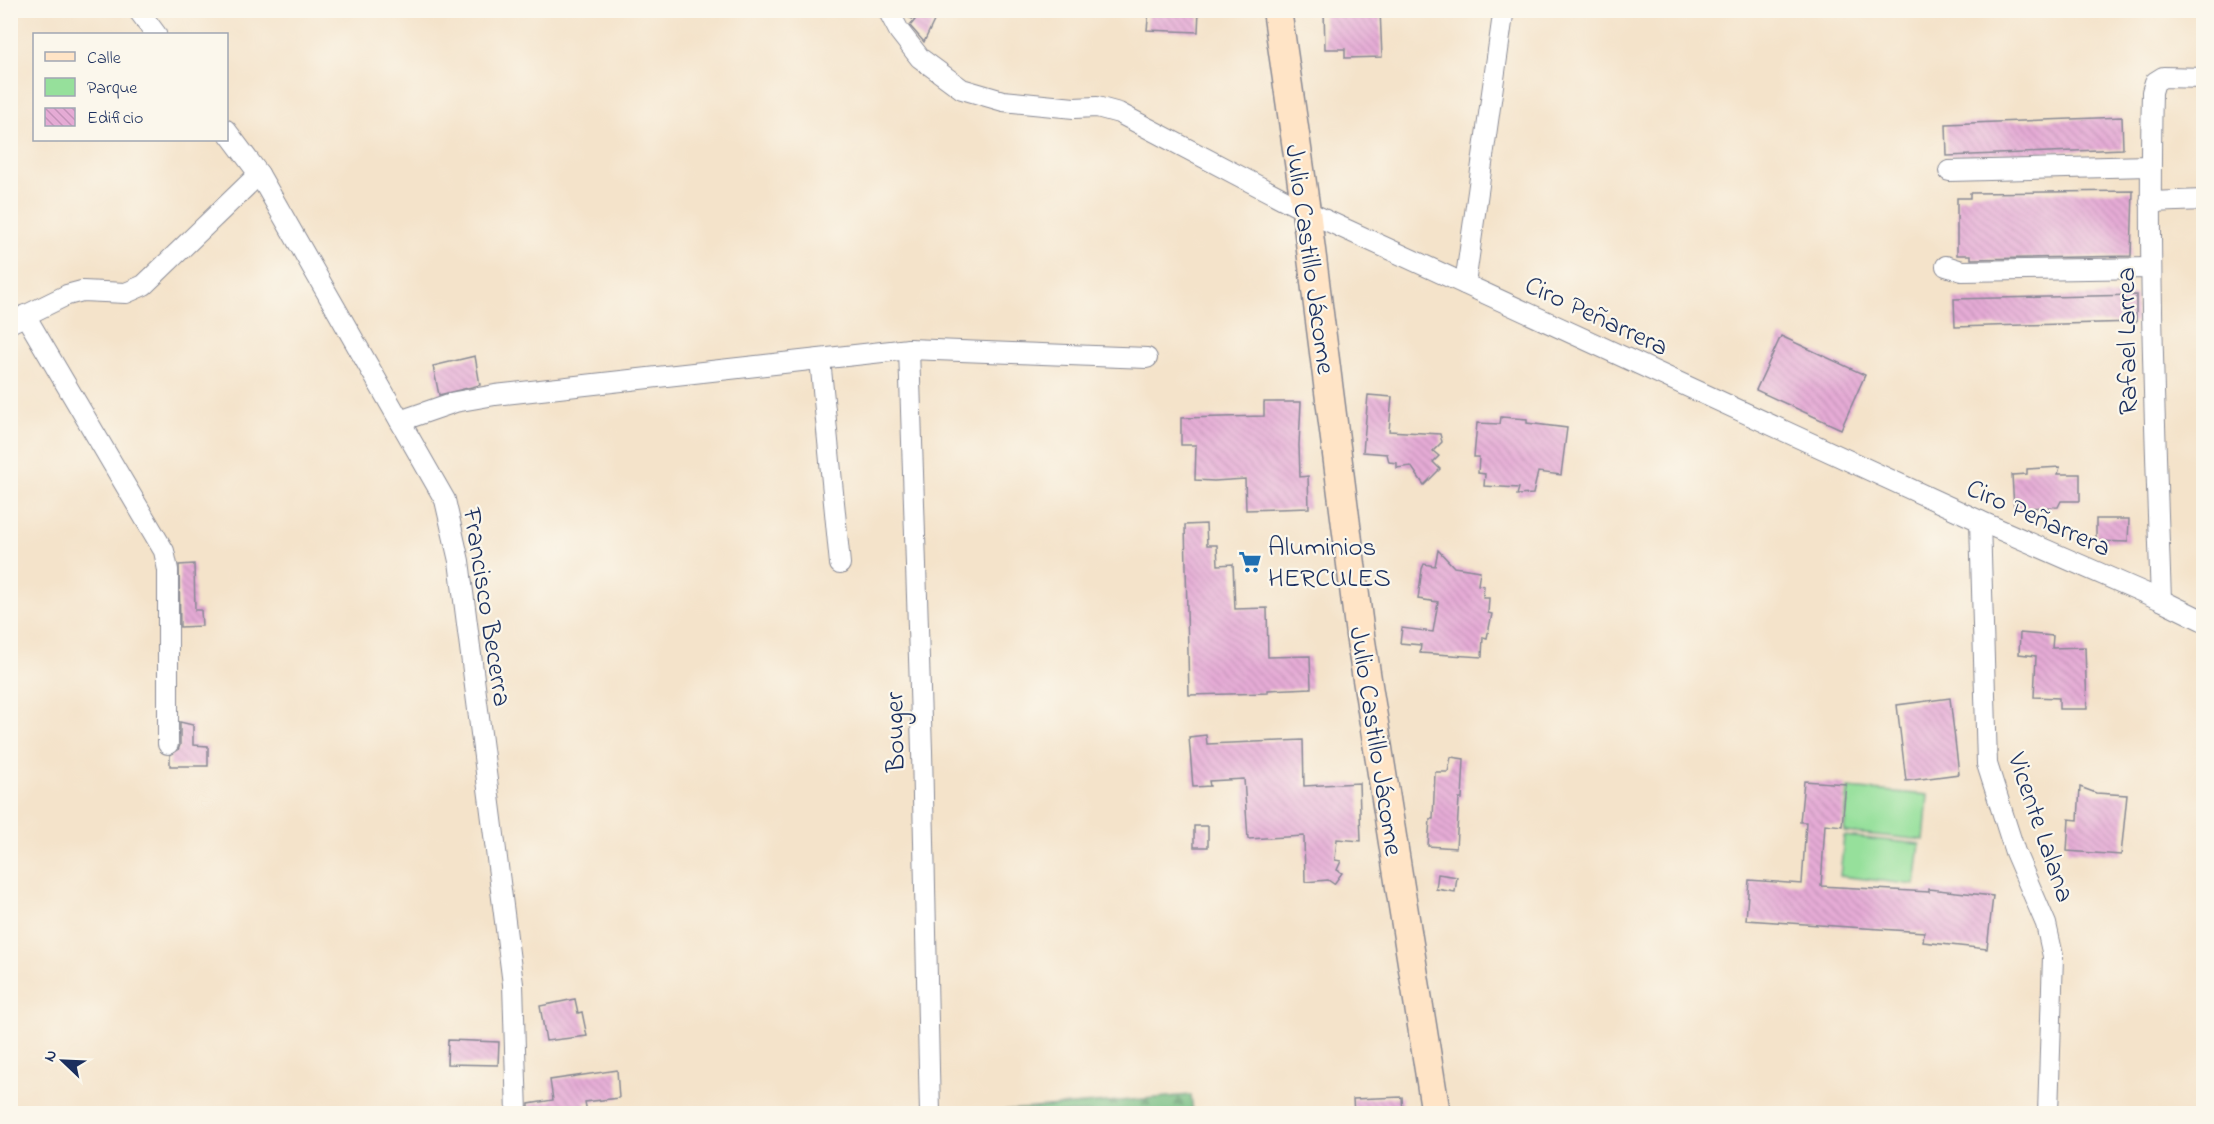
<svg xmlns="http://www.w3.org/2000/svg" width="2214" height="1124" font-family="'Indie Flower',sans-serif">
  <defs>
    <pattern id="forest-firs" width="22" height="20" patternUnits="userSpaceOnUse" patternTransform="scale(1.5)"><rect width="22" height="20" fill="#78be83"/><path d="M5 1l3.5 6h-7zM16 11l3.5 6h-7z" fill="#629b6e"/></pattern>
    <pattern id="building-back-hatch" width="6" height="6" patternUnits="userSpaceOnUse" patternTransform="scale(1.5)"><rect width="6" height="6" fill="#e5abd5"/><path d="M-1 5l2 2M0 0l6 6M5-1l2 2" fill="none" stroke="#c493b9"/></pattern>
  </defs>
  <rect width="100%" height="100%" fill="#fbf7ec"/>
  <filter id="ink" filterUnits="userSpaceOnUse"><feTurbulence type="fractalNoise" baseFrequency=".0167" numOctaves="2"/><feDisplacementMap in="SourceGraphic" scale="12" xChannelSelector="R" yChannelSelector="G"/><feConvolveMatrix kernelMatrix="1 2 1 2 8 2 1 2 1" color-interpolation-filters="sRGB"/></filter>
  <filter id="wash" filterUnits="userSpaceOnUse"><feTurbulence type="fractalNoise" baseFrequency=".008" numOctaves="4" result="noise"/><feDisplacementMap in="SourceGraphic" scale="24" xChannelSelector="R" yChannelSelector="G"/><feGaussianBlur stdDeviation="1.35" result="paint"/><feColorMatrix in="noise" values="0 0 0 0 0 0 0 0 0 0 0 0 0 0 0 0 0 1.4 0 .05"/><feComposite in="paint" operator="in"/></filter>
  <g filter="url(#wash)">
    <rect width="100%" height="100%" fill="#f4e3ca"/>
    <!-- green -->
    <g fill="#96e09b" stroke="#58887c" stroke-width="1.5">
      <path d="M1848 788 1928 795 1924 840 1844 832Z"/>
      <path d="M1844 836 1920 844 1915 885 1840 876Z"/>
    </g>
    <!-- forest -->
    <path fill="url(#forest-firs)" stroke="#4a7670" stroke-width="1.5" d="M1191 1095 1193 1113H974Z"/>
    <g id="blocks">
      <!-- building -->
      <g fill="url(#building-back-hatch)">
        <path d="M902 10H935L932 18 935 19 924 42 910 26 915 20 905 16Z"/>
        <path d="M1149 10H1199L1198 32 1147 30Z"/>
        <path d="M1324 10H1380L1382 57 1345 58V49H1325Z"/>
        <path d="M2122 117 2123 149 1947 156 1946 124Z"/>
        <path d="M2133 191 2131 256 1971 259V255H1957V198H1970V193Z"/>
        <path d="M2136 295V322L1955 327 1954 299Z"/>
        <path d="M1781 336 1865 375 1841 429 1756 390Z"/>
        <path d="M475 356 480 385 439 395 433 366Z"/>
        <path d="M1368 395 1392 397 1389 431 1440 434 1442 442 1433 451 1439 456 1433 462 1440 469 1424 485 1411 466 1397 468V463L1389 462 1387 454 1363 452Z"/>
        <path d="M1264 402H1301L1299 445 1300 477 1308 476 1309 508 1246 510 1245 479 1214 481 1195 480 1196 445H1181V418L1264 416Z"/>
        <path d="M1501 417 1527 419V423L1567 428 1561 475 1538 472 1533 494 1517 495 1519 488 1484 486 1485 474 1478 473 1479 457H1474L1477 423 1500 424Z"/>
        <path d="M2060 467 2058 474H2080V501H2061L2058 507 2014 508 2012 475 2027 474V469Z"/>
        <path d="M2096 519H2129L2128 542 2096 541Z"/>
        <path d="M1206 524 1207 545H1217L1218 565 1233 564 1235 609 1267 608 1268 657 1310 656 1311 688 1268 690V693L1189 695 1185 525Z"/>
        <path d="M1438 550 1454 567 1480 571 1478 585 1484 586 1483 598H1489L1488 613 1492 614 1487 638 1483 637 1482 657 1420 653 1421 645 1400 643 1402 628 1433 632 1438 602 1418 599 1422 569 1424 564 1435 566Z"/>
        <path d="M194 564 195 610H201L202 626 180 627 179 565Z"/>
        <path d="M2020 633 2053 636 2052 648 2085 647 2087 709H2059V698L2034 697 2036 656 2019 654Z"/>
        <path d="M1950 698 1959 774 1906 781 1897 705Z"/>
        <path d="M180 722 193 725V745L208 746V766H170V755L178 750 180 745Z"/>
        <path d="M1206 735 1207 744 1303 740 1304 786 1359 783 1361 841 1337 839 1335 860 1341 861 1337 870 1342 873 1334 884 1328 880 1305 882 1304 836 1248 839 1244 779 1209 781 1210 786 1193 787 1189 737Z"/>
        <path d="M1451 757 1464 759 1462 799H1459L1456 848 1428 846 1430 819H1433L1435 772H1448Z"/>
        <path d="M1804 781 1846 784 1842 826 1825 824 1821 886 1929 892V889L1993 896 1987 949 1923 942 1924 932 1746 920 1749 880 1802 884 1806 822H1800Z"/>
        <path d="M2080 787 2096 793 2127 795 2121 855 2067 851 2069 819 2078 820Z"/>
        <rect x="1194" y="826" width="14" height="21"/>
        <path d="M1438 874 1457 877 1455 892 1436 889Z"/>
        <path d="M575 999 578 1013 582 1012 587 1036 546 1041 540 1006Z"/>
        <path d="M448 1040 499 1042 498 1065 447 1064Z"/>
        <path d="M617 1070 619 1098 585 1102 587 1112 529 1113V1104L553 1100 550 1080Z"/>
        <path d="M1402 1097 1403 1113H1354L1353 1099Z"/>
      </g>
    </g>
  </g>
  <g filter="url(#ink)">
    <use href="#blocks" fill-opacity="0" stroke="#888994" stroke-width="1.5"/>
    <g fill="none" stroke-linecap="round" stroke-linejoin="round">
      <!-- street casing -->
      <g stroke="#888994" stroke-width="22">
        <g id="street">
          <path d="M138 10 156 34"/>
          <path d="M888 10 899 31 920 58 962 89 1003 101 1074 108 1097 107 1119 113 1306 211 1980 521 2161 600 2204 621"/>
          <path d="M226 130 259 174 445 500 459 561 513 984 517 1114"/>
          <path d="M1949 171 2150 166"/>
          <path d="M2150 202 2204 200"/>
          <path d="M1946 266 1962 271 2151 268"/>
          <path d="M1465 284 1503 15"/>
          <path d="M25 315 164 551 168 570V744"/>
          <path d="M10 323 67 295 82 291 126 293 144 285 259 174"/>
          <path d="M909 349 922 751 930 1114"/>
          <path d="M820 359 840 564"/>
          <path d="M400 421 455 402 495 395 909 349 1147 358"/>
          <path d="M1980 521 1987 764 2015 852 2046 924 2053 956 2048 1114"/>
          <path d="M2161 600C2155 430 2148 261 2152 92L2155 82 2163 77 2204 78"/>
        </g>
      </g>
      <!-- secondary casing -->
      <g stroke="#888994" stroke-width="31">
        <path id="secondary" d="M1277 10 1306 211 1360 635 1436 1114"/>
      </g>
      <!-- street -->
      <use href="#street" stroke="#fff" stroke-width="20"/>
      <!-- secondary -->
      <use href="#secondary" stroke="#ffe4c6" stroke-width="28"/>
    </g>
  </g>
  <!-- icons -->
  <defs>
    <g id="supermarket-bare" transform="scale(1.8)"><path d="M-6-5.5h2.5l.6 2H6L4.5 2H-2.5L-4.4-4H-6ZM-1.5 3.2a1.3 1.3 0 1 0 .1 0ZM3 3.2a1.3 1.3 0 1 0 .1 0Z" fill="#1f6fb2" stroke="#fbf7ec" stroke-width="2.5" paint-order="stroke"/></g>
  </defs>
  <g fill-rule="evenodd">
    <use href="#supermarket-bare" x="1250" y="562"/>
  </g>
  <g text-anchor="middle" stroke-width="4.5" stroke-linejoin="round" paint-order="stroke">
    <!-- street labels -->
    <g font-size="27" fill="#1b2f5e" stroke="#fbf7ec">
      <text transform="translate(1311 259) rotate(82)" y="9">Julio Castillo Jácome</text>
      <text transform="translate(1597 315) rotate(25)" y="9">Ciro Peñarrera</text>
      <text transform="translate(2126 341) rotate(-91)" y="9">Rafael Larrea</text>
      <text transform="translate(2039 517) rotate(24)" y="9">Ciro Peñarrera</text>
      <text transform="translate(488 607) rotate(81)" y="9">Francisco Becerra</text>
      <text transform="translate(894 732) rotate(-91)" y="9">Bouger</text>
      <text transform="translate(1377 741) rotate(81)" y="9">Julio Castillo Jácome</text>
      <text transform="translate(2042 827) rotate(71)" y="9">Vicente Lalana</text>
    </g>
    <!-- poi labels -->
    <g font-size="27" fill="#1b2f5e" stroke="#fbf7ec" text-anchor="start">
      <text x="1268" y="555">Aluminios<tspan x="1268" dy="31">HERCULES</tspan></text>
    </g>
  </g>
  <!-- margin -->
  <rect width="2214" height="1124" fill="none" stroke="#fbf7ec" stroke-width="36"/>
  <!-- legend -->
  <rect x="33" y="33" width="195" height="108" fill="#fbf7ec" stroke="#a1a7b3" stroke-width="1.5"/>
  <rect x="45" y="52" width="30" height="9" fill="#ffe4c6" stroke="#a1a7b3" stroke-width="1.5"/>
  <text x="87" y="63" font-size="18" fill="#1b2f5e">Calle</text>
  <rect x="45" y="78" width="30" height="18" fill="#96e09b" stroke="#a1a7b3" stroke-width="1.5"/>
  <text x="87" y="93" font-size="18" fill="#1b2f5e">Parque</text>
  <rect x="45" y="108" width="30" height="18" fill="url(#building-back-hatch)" stroke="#a1a7b3" stroke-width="1.5"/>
  <text x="87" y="123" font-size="18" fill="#1b2f5e">Edificio</text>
  <!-- north arrow -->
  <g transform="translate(63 1061) rotate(293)" stroke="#fbf7ec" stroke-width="4.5" paint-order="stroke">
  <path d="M0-4.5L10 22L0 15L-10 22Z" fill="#1b2f5e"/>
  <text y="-9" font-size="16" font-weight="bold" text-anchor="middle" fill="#1b2f5e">N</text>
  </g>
</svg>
